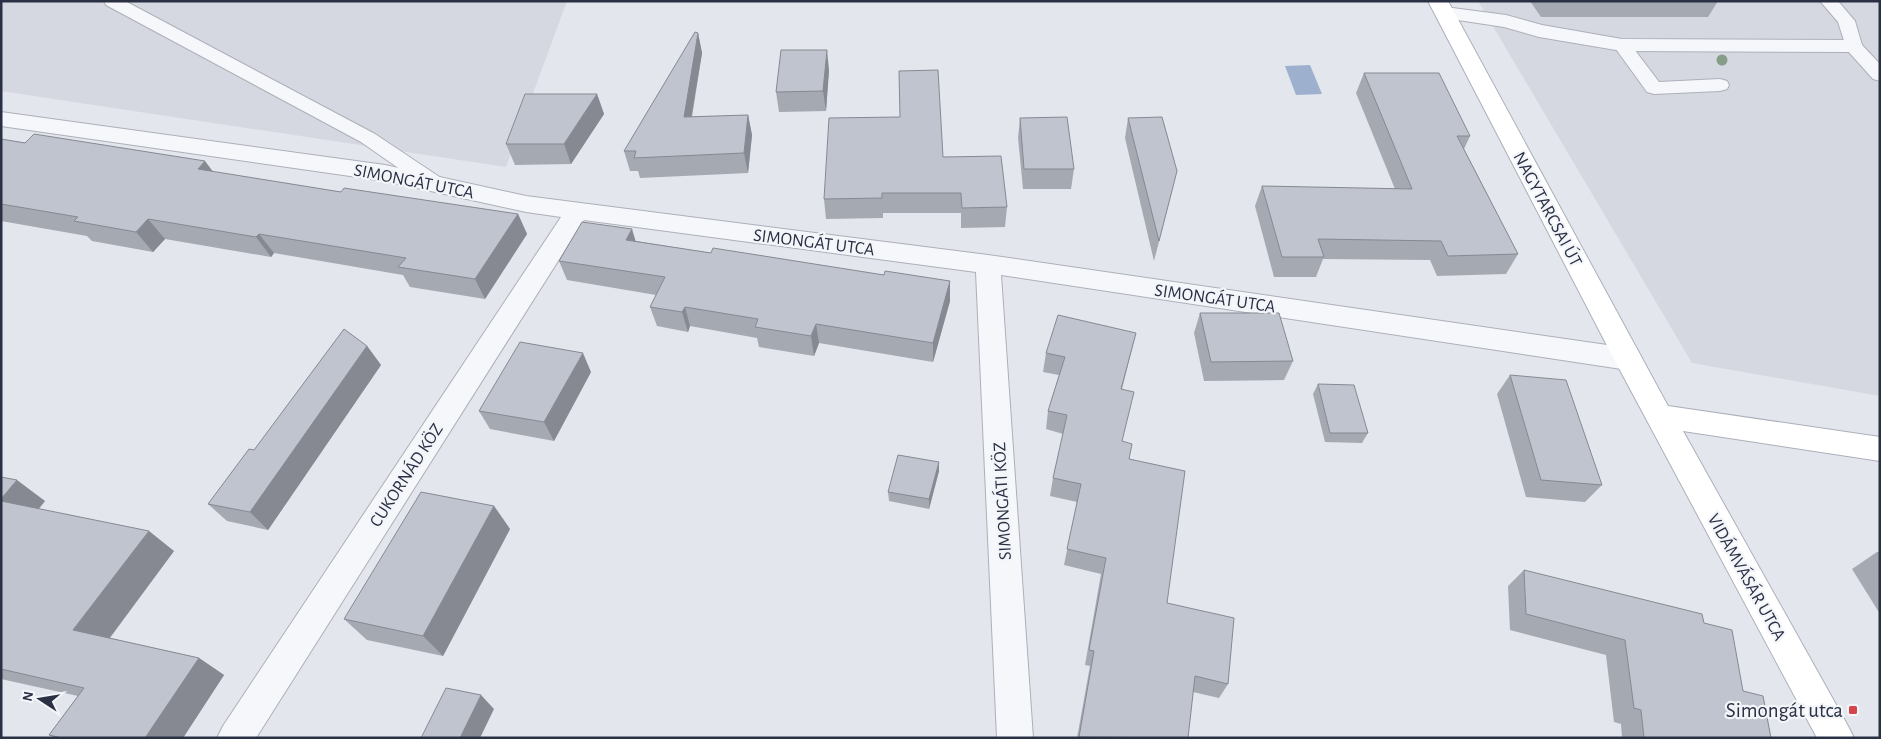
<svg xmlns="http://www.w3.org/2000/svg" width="1881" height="739" font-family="'Alegreya Sans',sans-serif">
  <rect width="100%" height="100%" fill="#e3e6ec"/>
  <!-- built -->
  <g fill="#d5d8e1">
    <path d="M1 1H567L506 167 1 91Z"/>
    <path d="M1478 1H1880V396L1692 363Z"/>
  </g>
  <!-- water -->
  <path fill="#9db0cd" d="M1310 65 1322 94 1296 95 1285 66Z"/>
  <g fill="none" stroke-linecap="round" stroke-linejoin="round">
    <!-- lane casing -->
    <g stroke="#acb0ba" stroke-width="2">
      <g id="lane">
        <path d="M104 1H125L375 134 441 178 444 183 441 188 434 190 427 188 361 142 106 5Z"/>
        <path d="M1820 1H1838L1855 21 1862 45 1880 64V81L1873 79 1847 50 1838 22Z"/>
        <path d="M1622 40 1628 41 1659 82 1720 79 1727 81 1729 85 1727 89 1720 91 1654 94 1647 92 1613 45 1616 41Z"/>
      </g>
    </g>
    <!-- street casing -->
    <g stroke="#acb0ba" stroke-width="2">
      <g id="street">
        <path d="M1445 7 1506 15 1542 25 1622 39 1853 40 1860 42 1863 46 1860 50 1853 52 1622 51 1539 37 1504 27 1438 17 1435 13 1438 9Z"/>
        <path d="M1 112 385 165 526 196 988 255 1628 348 1638 351 1642 359 1638 367 1628 370 1001 275 1033 738H997L976 272 584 220 256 738H217L223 726 561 217 526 212 385 181 1 126Z"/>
      </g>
    </g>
    <!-- secondary casing -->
    <g stroke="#acb0ba" stroke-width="2">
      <path id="secondary" d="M1428 1H1448L1668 406 1880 437V461L1683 431 1848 726 1854 738H1817L1614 359Z"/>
    </g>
    <!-- lane -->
    <use href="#lane" fill="#f6f7fa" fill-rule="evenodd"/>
    <!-- street -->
    <use href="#street" fill="#f6f7fa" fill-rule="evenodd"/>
    <!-- secondary -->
    <use href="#secondary" fill="#fff" fill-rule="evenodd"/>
  </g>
  <!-- trees -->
  <circle fill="#869d88" cx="1722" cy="60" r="5.5"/>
  <!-- wall -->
  <g fill="#a5a9b2">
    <path d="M1530 1H1718L1708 17H1541Z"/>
    <path d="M698 33 702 53 692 117 748 115 752 135 748 173 640 178 638 171H630L624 151Z"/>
    <path d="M829 70 826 111 779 112 776 92Z"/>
    <path d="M1364 73 1470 136 1464 149 1518 254 1506 274 1437 276 1430 260 1323 259 1316 277H1274L1255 206 1262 186 1395 189 1356 93Z"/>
    <path d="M597 94 604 114 571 164 515 165 506 144Z"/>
    <path d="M1020 118 1074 169 1071 189H1023L1018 138Z"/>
    <path d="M1128 118 1172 191 1154 261 1125 138Z"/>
    <path d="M1 139 341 192 518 214 527 234 485 299 410 287 403 275 274 253 271 257 165 239 153 252 92 241 87 236 1 221Z"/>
    <path d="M943 157 1007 207 1005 227 961 228V213H883V218L826 219 824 199Z"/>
    <path d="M636 241 711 253 884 275 950 281V301L933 362 819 343 814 356 759 347 757 338 690 326 688 332 657 326 650 307 656 295 567 280 559 261Z"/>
    <path d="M1200 313 1293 361 1284 380 1204 381 1194 333Z"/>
    <path d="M1136 333 1122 389V441L1129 459 1167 603 1228 684 1219 698 1193 692 1188 738H1077L1090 666 1085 665 1101 574 1064 565 1077 502 1050 496 1053 478 1063 434 1046 429 1048 411 1059 375 1043 372 1046 353Z"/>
    <path d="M367 346 381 365 268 530 227 521 208 504 254 450Z"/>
    <path d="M591 372 554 441 490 429 479 411Z"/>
    <path d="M1510 375 1602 485 1585 502 1526 497 1497 394Z"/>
    <path d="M1318 384 1368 433 1362 443 1325 442 1313 394Z"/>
    <path d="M939 462V471L929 509 889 501 888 492Z"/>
    <path d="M1 477 45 501 39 509 174 551 110 638 199 658 224 675 183 738H55L49 735 78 696 1 679Z"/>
    <path d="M494 506 510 529 443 656 367 640 344 619Z"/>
    <path d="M1877 552H1880V614L1852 569Z"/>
    <path d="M1524 570 1704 623 1771 738H1622L1621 724 1614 722 1606 655 1510 630 1508 586Z"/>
  </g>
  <!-- shaded-wall -->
  <g fill="#868991">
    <path d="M698 33 702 53 688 137 684 117Z"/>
    <path d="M827 50 829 70 826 111 823 91Z"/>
    <path d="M597 94 604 114 571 164 564 144Z"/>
    <path d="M748 115 752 135 748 173 744 153Z"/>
    <path d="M205 161 220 181 198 169Z"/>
    <path d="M518 214 527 234 485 299 475 279Z"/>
    <path d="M148 219 165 239 153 252 136 232Z"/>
    <path d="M632 229 638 249 626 240Z"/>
    <path d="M259 234 274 253 271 257 256 237Z"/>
    <path d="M950 281V301L933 362V343Z"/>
    <path d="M685 307 690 326 688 332 682 312Z"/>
    <path d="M816 324 819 343 814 356 811 336Z"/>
    <path d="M367 346 381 365 268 530 250 512Z"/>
    <path d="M583 353 591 372 554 441 544 422Z"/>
    <path d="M939 462V471L929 509V499Z"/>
    <path d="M17 480 45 501 28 521 1 502V499Z"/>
    <path d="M494 506 510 529 443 656 423 636Z"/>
    <path d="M149 531 174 551 102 648 73 630Z"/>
    <path d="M199 658 224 675 183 738H145Z"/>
    <path d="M481 695 494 709 480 738H460Z"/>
  </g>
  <!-- building -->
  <g fill="#c0c4cf" stroke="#868991">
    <path d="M695 32 698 33 684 117 748 115 744 153 634 158 636 151H624Z"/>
    <path d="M781 50H827L823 91 776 92Z"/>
    <path d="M938 70 943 157 1001 156 1007 207 962 208 961 193H882V198L824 199 829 118 900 117 899 71Z"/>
    <path d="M1364 73H1439L1470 136H1457L1518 254 1448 256 1441 241 1318 239 1324 257H1282L1262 186 1412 189Z"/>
    <path d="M525 94H597L564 144H506Z"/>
    <path d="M1067 117 1074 169H1024L1020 118Z"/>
    <path d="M1162 117 1177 171 1159 241 1128 118Z"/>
    <path d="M34 134 205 161 198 169 341 192 344 188 518 214 475 279 398 267 406 258 259 234 256 237 148 219 136 232 74 221 78 217 1 204V139L25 143Z"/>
    <path d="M582 222 632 229 626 240 711 253 713 248 884 275 885 271 950 281 933 343 816 324 811 336 755 327 758 319 685 307 682 312 650 307 665 277 559 261Z"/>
    <path d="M1200 313H1279L1293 361 1211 362Z"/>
    <path d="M1058 315 1136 333 1121 389 1134 392 1122 441 1132 444 1129 459 1185 471 1167 603 1234 618 1228 684 1195 676 1188 738 1079 737 1094 651 1089 650 1106 558 1067 549 1081 484 1053 478 1067 415 1048 411 1065 357 1046 353Z"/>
    <path d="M344 329 367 346 250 512 208 504 249 449 254 450Z"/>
    <path d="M520 342 583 353 544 422 479 411Z"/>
    <path d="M1510 375 1566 380 1602 485 1541 480Z"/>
    <path d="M1318 384 1354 385 1368 433H1330Z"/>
    <path d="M898 455 939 462 929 499 888 492Z"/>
    <path d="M1 477 17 480 1 499Z"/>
    <path d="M421 492 494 506 423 636 344 619Z"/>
    <path d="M1 501 149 531 73 630 199 658 145 738H62L49 735 84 688 1 669Z"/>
    <path d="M1524 570 1702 614 1704 623 1732 630 1743 691 1763 696 1771 738H1644L1641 710 1634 708 1625 640 1526 614Z"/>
    <path d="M446 688 481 695 460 738H421Z"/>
  </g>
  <!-- markers -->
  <rect fill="#d4454c" stroke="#f3f5f9" stroke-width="2" x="1848" y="705" width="10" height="10" rx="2.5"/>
  <g text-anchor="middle" stroke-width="4.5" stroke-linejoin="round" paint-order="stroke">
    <!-- street labels -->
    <g font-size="18" fill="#2a3145" stroke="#f3f5f9">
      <text transform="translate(414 181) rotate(11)" y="6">SIMONGÁT UTCA</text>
      <text transform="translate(1548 209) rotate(62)" y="6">NAGYTARCSAI ÚT</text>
      <text transform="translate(814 242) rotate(7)" y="6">SIMONGÁT UTCA</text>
      <text transform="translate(1215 298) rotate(8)" y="6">SIMONGÁT UTCA</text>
      <text transform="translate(406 475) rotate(-57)" y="6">CUKORNÁD KÖZ</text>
      <text transform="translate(1002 501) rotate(-93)" y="6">SIMONGÁTI KÖZ</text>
      <text transform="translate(1747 577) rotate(61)" y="6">VIDÁMVÁSÁR UTCA</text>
    </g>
    <!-- near-poi labels -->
    <g font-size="21" fill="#2a3145" stroke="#f3f5f9" text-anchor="end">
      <text x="1843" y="717">Simongát utca</text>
    </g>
  </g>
  <!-- border -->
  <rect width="1881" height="739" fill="none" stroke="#2a3145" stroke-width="5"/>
  <!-- north arrow -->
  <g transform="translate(40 699) rotate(282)" stroke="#f3f5f9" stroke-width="4" paint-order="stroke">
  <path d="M0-4L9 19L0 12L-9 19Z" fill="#2a3145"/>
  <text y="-8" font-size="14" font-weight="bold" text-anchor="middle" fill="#2a3145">N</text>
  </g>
</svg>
